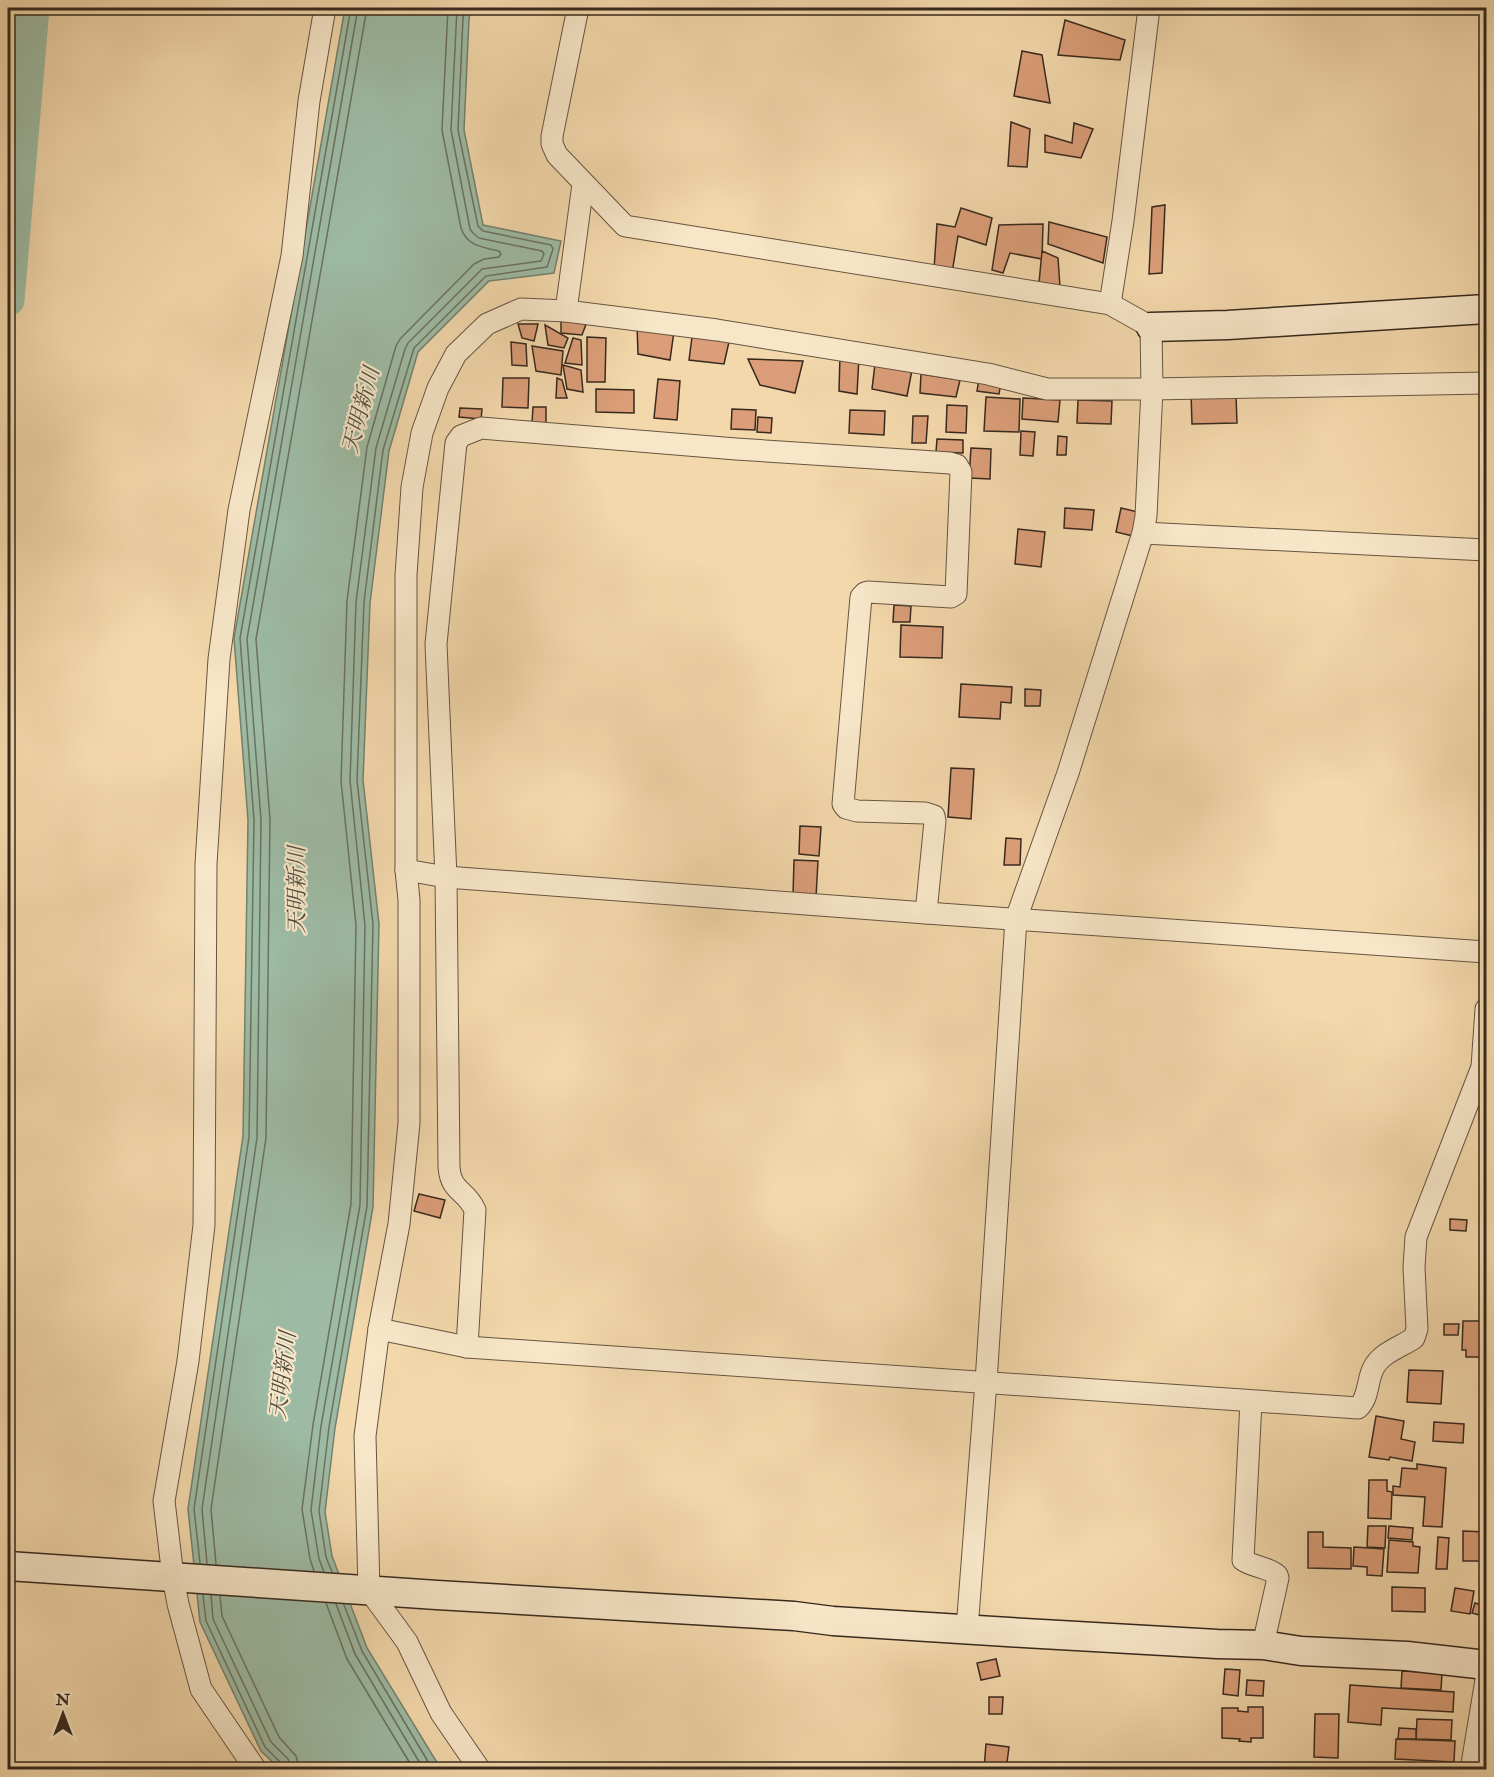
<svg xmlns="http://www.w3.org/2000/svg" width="1494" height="1777" font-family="'IM FELL Double Pica','Noto Serif JP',serif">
  <rect width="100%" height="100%" fill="#f3d8ab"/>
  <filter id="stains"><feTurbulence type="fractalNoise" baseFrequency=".00333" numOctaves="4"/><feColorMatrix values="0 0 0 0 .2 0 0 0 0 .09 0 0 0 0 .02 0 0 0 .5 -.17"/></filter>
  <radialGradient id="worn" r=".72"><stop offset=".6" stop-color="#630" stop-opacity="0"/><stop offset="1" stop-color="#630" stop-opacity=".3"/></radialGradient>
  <!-- water -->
  <path fill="#9dbba4" stroke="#74816e" stroke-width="1.5" d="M345 8H471L469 19 464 130 483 225 561 241 554 273 489 281 418 352 389 451 370 603 363 780 379 924 373 1207 335 1428 325 1512 332 1556 367 1648 441 1769H280L261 1751 200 1622 188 1509 243 1136 248 820 234 638Z"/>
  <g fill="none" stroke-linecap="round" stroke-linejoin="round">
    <!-- shore -->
    <g stroke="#6a7261" stroke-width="1.5">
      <path d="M200 1563 194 1509 249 1137 254 820 240 638 351 8"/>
      <path d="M207 1564 202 1509 257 1138 261 820 247 639 358 8"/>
      <path d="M216 1564 211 1509 266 1138 270 819 256 639 367 8"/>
      <path d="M314 1571 310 1559 302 1509 313 1425 351 1204 356 925 341 781 347 601 367 447 396 346 400 339 474 264 484 259 499 257 501 254 499 251C482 247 467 246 461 228L442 130 448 8"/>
      <path d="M324 1572 319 1559 311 1510 321 1426 360 1205 365 925 350 781 356 602 376 448 405 349 408 343 482 269 541 261 544 254 542 251 479 238 473 233 470 229 451 130 457 8"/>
      <path d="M332 1572 326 1557 319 1511 329 1427 367 1206 373 924 357 780 364 602 383 450 414 348 486 276 547 267 553 249 551 245 483 231 478 226 458 130 463 18 465 8"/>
      <path d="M203 1595 206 1621 265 1747 282 1764 283 1770"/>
      <path d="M211 1595 213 1619 271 1742 288 1759 291 1770"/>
      <path d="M220 1596 222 1616 279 1737 296 1756 300 1770"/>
      <path d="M326 1603 347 1659 414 1770"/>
      <path d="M336 1604 355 1654 424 1770"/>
      <path d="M344 1605 362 1651 433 1770"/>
    </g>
    <!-- river -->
    <path stroke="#9dbba4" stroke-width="33" d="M8 300 33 8"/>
  </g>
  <!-- building -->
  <g fill="#db9e78" stroke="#37291e" stroke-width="1.5">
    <path d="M1065 20 1125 40 1120 60 1058 55Z"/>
    <path d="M1022 51 1042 55 1050 103 1014 96Z"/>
    <path d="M1011 122 1030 129 1027 167 1008 166Z"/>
    <path d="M1074 123 1093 129 1081 158 1045 152V135L1072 143Z"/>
    <path d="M1165 205 1162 273 1149 274 1152 207Z"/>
    <path d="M961 208 992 218 986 245 958 236 952 273 934 270 937 224 955 227Z"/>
    <path d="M1049 222 1107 237 1103 263 1048 244Z"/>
    <path d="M1043 224 1042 259 1010 253 1003 273 992 270 999 225Z"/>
    <path d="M1042 251 1058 258 1060 287 1039 283Z"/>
    <path d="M561 315 588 319 582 335 561 333Z"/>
    <path d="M518 324H538L534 341 522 338Z"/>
    <path d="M545 325 568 338 564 348 548 345Z"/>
    <path d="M637 325 674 331 670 360 638 354Z"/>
    <path d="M587 337 606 338 605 382H587Z"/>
    <path d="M692 337 729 342 724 364 689 360Z"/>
    <path d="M573 338 581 340 582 365 565 363Z"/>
    <path d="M511 342 526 344 527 366 512 365Z"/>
    <path d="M532 346 563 351 561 375 536 371Z"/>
    <path d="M840 356 859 357 857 394 839 391Z"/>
    <path d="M748 359 803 361 795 393 760 385Z"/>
    <path d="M875 364 912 370 907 396 872 389Z"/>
    <path d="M563 365 581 370 583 392 567 389Z"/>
    <path d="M921 374 960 380 956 397 920 393Z"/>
    <path d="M503 378H529L528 408 502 407Z"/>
    <path d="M557 378 562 380 567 398H556Z"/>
    <path d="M658 379 680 381 677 420 654 418Z"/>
    <path d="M979 379 1001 383 999 394 977 391Z"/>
    <path d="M596 389 634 390V413L596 412Z"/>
    <path d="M1191 393 1236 395 1237 423 1192 424Z"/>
    <path d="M986 397 1020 399 1019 432 984 431Z"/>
    <path d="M1023 398 1060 400 1058 422 1022 419Z"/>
    <path d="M1078 400 1112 401 1111 424 1077 423Z"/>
    <path d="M947 405 967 406 966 433 946 432Z"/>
    <path d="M533 407H546V423H532Z"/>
    <path d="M460 408 482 409 481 419 459 417Z"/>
    <path d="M732 409 756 410 755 430 731 429Z"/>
    <path d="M850 410 885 411 884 435 849 433Z"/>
    <path d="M913 416H928L926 443H912Z"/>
    <path d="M758 417 772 418 771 433 757 432Z"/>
    <path d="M1021 431 1035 432 1033 456 1020 455Z"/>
    <path d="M1058 436 1067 437 1066 455H1057Z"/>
    <path d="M937 439 963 440V453L936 452Z"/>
    <path d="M971 448 991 449 990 479 969 478Z"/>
    <path d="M1065 508 1094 510 1092 530 1064 528Z"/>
    <path d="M1121 508 1138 512 1133 536 1116 532Z"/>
    <path d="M1018 529 1045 532 1041 567 1015 564Z"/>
    <path d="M894 605 911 606 910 622H893Z"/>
    <path d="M901 625 943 627 942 658 900 657Z"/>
    <path d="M961 684 1012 687 1011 703 1001 702 1000 719 959 717Z"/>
    <path d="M1025 689 1041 690 1040 706H1025Z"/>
    <path d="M951 768 974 769 971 819 948 817Z"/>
    <path d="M800 826 821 827 819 856 799 854Z"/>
    <path d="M1006 838 1021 839 1020 865H1004Z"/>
    <path d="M794 860 818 861 816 897 793 895Z"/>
    <path d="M419 1194 445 1200 440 1218 414 1211Z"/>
    <path d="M1450 1219 1467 1220 1466 1231 1450 1230Z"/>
    <path d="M1463 1321H1486V1357H1466V1350H1462Z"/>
    <path d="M1444 1324H1459L1458 1335H1444Z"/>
    <path d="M1409 1370 1443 1371 1441 1404 1407 1402Z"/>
    <path d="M1376 1416 1404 1421 1401 1439 1415 1442 1412 1461 1390 1457 1389 1460 1369 1457Z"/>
    <path d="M1434 1422 1464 1424 1463 1443 1433 1441Z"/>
    <path d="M1417 1464 1446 1468 1442 1527 1423 1526 1425 1497 1393 1495V1486L1400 1487 1402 1468 1417 1469Z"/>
    <path d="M1369 1480H1387V1491L1392 1492 1391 1519 1368 1518Z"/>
    <path d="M1368 1526H1386L1385 1548 1367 1547Z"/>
    <path d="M1389 1526 1413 1528 1412 1540 1388 1538Z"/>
    <path d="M1463 1531 1486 1532V1561H1463Z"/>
    <path d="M1308 1532H1323V1547L1351 1548V1569L1308 1568Z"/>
    <path d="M1438 1537 1449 1538 1447 1569H1436Z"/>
    <path d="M1389 1540 1413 1542V1546L1420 1547 1418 1573 1387 1572Z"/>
    <path d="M1354 1547 1384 1549 1382 1576 1367 1575V1567L1353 1566Z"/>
    <path d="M1392 1587 1425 1588V1612L1392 1611Z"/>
    <path d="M1455 1588 1474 1591 1470 1614 1451 1611Z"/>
    <path d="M1475 1603 1486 1606V1617L1472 1613Z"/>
    <path d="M996 1659 1000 1676 981 1680 977 1663Z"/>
    <path d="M1225 1669 1240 1670 1238 1696 1223 1694Z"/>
    <path d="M1402 1671 1442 1673 1441 1690 1401 1688Z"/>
    <path d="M1247 1680 1264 1681 1263 1696 1246 1695Z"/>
    <path d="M1350 1685 1454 1692 1453 1712 1382 1708 1381 1725 1348 1722Z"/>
    <path d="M989 1697H1003L1002 1714H989Z"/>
    <path d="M1248 1707H1263V1738H1251V1742L1239 1741 1240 1739 1222 1738V1708H1238V1711L1248 1712Z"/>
    <path d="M1315 1714H1339L1338 1758 1314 1757Z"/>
    <path d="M1417 1719 1452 1720 1451 1740 1416 1739Z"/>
    <path d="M1399 1728 1416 1729V1739H1398Z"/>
    <path d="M1396 1739 1455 1741 1454 1762 1395 1759Z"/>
    <path d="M986 1744 1009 1747 1006 1770 984 1769Z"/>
  </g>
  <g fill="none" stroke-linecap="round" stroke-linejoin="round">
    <!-- street casing -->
    <g stroke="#665541" stroke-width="23">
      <g id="street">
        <path d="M578 8 552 136V144L557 155 625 226 1110 304 1151 327 1152 389 1146 516 1143 533 1068 773 1016 919 986 1382 967 1629"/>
        <path d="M1110 304 1123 221 1149 8"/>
        <path d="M566 311 583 184"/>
        <path d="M1143 533 1486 550"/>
        <path d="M406 870 446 877 926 913 1486 952"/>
        <path d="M379 1329 467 1347 1358 1408C1369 1398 1367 1381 1373 1369 1380 1353 1401 1347 1414 1338L1417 1329 1414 1267 1416 1237 1482 1067 1486 1009"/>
        <path d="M467 1347 475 1210C466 1189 451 1193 449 1167L446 877 436 644 456 443 461 436 481 428 736 449 950 463 957 465 961 472 956 594 951 597 868 592 865 593 861 597 843 804 846 808 857 811 925 813 934 816 935 821 926 913"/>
        <path d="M1251 1402 1243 1560C1253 1567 1268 1567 1277 1575L1278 1578 1263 1645"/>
        <path d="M256 1770 201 1689 178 1604 173 1577 164 1501 188 1361 204 1225 206 864 219 659 239 510 292 256 309 101 325 8"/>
        <path d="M480 1770 441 1713 407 1642 369 1590 365 1436 379 1329 399 1224 409 1123V900L406 870V575L412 487 422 433 438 388 456 354 487 324 521 309 566 311 717 330 988 374 1047 389H1152L1486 383"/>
        <path d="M1471 1770 1486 1680"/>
      </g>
    </g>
    <!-- secondary casing -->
    <g stroke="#37291e" stroke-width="31">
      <g id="secondary">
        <path d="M1151 327 1228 325 1486 309"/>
        <path d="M8 1566 437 1595 794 1616 833 1621 1024 1633 1217 1644 1263 1645 1301 1651 1407 1656 1486 1665"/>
      </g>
    </g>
    <!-- street -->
    <use href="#street" stroke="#f7e6c8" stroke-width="21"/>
    <!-- secondary -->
    <use href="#secondary" stroke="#f7e6c8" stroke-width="28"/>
  </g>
  <g text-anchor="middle" stroke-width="4.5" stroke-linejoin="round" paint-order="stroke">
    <!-- water labels -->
    <g font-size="22" font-style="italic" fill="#504e40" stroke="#f7e6c8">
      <text transform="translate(360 410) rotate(-75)" y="8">天明新川</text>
      <text transform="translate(296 890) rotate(-90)" y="8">天明新川</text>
      <text transform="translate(282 1375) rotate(-83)" y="8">天明新川</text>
    </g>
  </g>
  <!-- margin -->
  <rect width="1494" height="1777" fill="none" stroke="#f3d8ab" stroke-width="30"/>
  <rect x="9" y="9" width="1476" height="1759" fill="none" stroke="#37291e" stroke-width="3"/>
  <rect x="15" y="15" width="1464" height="1747" fill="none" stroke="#37291e" stroke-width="1.5"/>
  <!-- north arrow -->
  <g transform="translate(63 1714)" stroke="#f7e6c8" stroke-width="4.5" paint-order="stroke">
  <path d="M0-4.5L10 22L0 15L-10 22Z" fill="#37291e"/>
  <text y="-9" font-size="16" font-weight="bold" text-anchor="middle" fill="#37291e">N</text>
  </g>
  <rect width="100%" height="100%" filter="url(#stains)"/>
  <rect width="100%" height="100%" fill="url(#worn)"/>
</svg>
